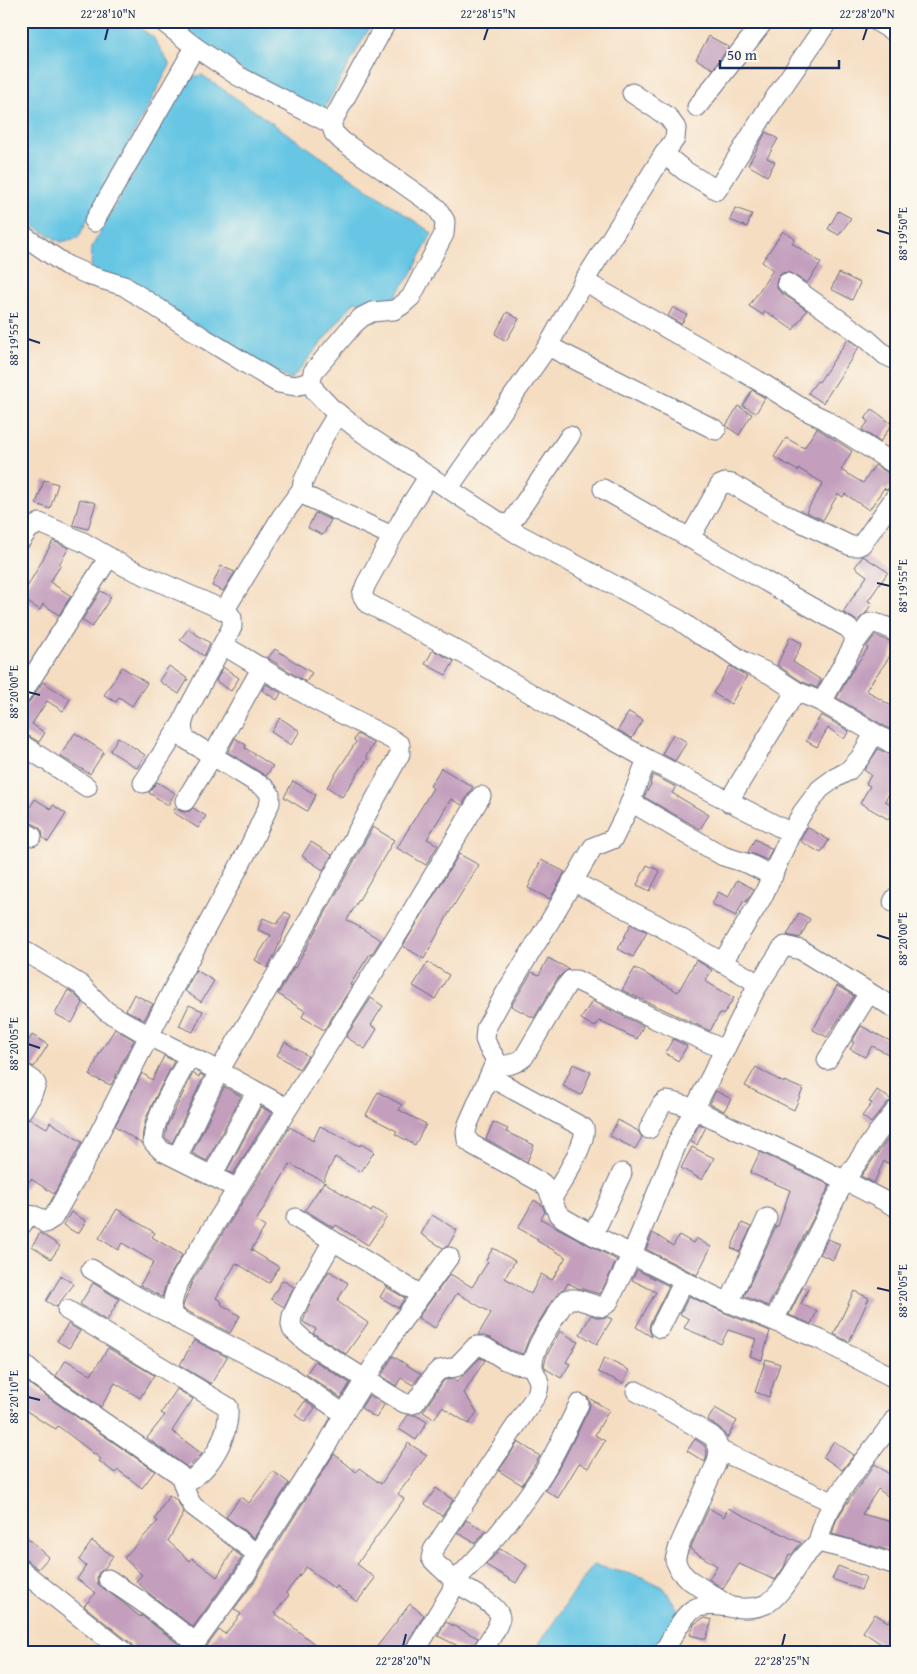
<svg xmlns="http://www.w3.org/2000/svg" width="917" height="1674" font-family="'Gentium Book Plus',serif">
  <rect width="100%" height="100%" fill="#fbf7ec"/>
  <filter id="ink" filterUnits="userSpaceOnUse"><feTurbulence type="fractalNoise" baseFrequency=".02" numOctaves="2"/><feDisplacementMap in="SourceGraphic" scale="10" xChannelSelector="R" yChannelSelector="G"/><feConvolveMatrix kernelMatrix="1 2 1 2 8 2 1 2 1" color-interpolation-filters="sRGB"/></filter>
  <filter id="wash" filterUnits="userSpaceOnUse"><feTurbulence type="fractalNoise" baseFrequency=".0096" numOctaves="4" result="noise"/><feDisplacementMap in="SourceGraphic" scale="20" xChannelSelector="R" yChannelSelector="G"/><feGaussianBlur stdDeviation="1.12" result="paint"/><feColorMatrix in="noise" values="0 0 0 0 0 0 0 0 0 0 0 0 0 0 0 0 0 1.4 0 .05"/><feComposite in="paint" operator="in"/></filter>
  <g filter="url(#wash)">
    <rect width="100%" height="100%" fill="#f5ddc1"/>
    <!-- water -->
    <g fill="#66c6e4" stroke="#407aa1">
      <path d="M21 21H129L153 37 170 65 78 238 61 242 21 219Z"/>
      <path d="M171 21H373L324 109 305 113Z"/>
      <path d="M202 75 432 233 412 273 384 311 355 301 291 380 91 270 92 247 187 78Z"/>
      <path d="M593 1565 643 1577 664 1588 681 1614 657 1653H538L540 1642Z"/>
    </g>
    <g id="blocks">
      <!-- building -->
      <g fill="#c39fbd">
        <path d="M709 36 729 47 713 69 696 59Z"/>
        <path d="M766 132 778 139 767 158 775 162 767 176 748 165Z"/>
        <path d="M735 208 752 214 747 227 730 220Z"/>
        <path d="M838 211 851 218 839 235 828 229Z"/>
        <path d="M783 231 795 239 792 243 821 263 807 283 788 272 782 273 778 277 776 283 777 288 780 292 807 310 793 330 765 311 763 315 749 306 773 270 762 262Z"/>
        <path d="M839 273 860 283 852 300 831 289Z"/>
        <path d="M673 307 687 315 681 324 668 316Z"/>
        <path d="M507 312 519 319 506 341 495 334Z"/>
        <path d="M848 339 859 347 823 403 808 393 817 381 819 382Z"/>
        <path d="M752 390 765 398 756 413 743 406Z"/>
        <path d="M738 406 752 414 739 435 726 426Z"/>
        <path d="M872 409 892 424 880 442 862 430 868 422 865 419Z"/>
        <path d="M817 428 852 451 841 470 863 483 875 465 890 474 896 476V481L893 485 886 490 884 488 869 510 845 494 843 497 838 494 823 520 806 512 823 483 799 469 798 471 774 457 786 438 804 448Z"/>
        <path d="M44 480 58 484 50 509 36 504Z"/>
        <path d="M80 499 96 503 88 529 73 525Z"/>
        <path d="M315 513 331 520 323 535 308 528Z"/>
        <path d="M53 541 69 548 59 564 61 565 50 582 71 596 59 615 43 604 40 610 21 598Z"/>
        <path d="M863 556 888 572 868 601 872 603 866 613 857 621 843 612 867 576 855 567Z"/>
        <path d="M221 566 235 572 223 591 212 586Z"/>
        <path d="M101 591 111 597 92 627 82 620Z"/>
        <path d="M188 629 210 643 204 656 180 640Z"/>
        <path d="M875 635 896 644 888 659 866 690 896 709V733L837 698 850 674 868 648 866 647Z"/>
        <path d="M790 637 802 643 793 662 821 680 817 688 801 681 777 665Z"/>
        <path d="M275 649 312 673 306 682 268 658Z"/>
        <path d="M433 650 454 661 446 675 425 664Z"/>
        <path d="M169 666 188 679 179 694 159 681Z"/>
        <path d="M730 666 747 676 731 704 713 693Z"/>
        <path d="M122 667 147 683 132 706 119 697 116 702 104 695Z"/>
        <path d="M223 667 239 678 231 691 216 681Z"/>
        <path d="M43 682 70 699 63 711 47 701 32 724 45 733 39 742 27 735 21 733V706L27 705 30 701Z"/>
        <path d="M266 684 281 693 277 700 262 690Z"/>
        <path d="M629 712 643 720 632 738 618 730Z"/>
        <path d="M821 715 849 731 844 739 828 728 817 747 806 741Z"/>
        <path d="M280 718 300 731 291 745 271 732Z"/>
        <path d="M75 733 104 752 90 774 60 756Z"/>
        <path d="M357 734 374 743 366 756 368 758 342 797 327 787 356 742 354 740Z"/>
        <path d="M673 734 687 742 675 761 662 754Z"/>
        <path d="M118 737 145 755 137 768 110 751Z"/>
        <path d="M235 738 246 745 245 748 273 766 266 776 228 752Z"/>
        <path d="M878 749 896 757V782L885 801 896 807 888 819 860 803 870 786 866 784 871 775 864 770Z"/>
        <path d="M441 768 473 787 462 805 451 799 427 839 438 845 426 865 397 848 433 788 430 786Z"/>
        <path d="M653 775 676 787 672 793 709 815 700 829 644 797 651 784 650 783Z"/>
        <path d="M293 781 316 795 307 811 284 797Z"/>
        <path d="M157 782 175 793 168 805 149 793Z"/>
        <path d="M35 799 51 809 53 805 66 814 48 842 43 838 42 831 38 826 23 819Z"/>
        <path d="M176 807 180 811 184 812 190 811 193 808 206 816 198 828 173 812Z"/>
        <path d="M373 827 394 840 347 920 381 940 371 955 370 954 350 985 352 986 324 1030 302 1017 305 1011 278 994 294 967 295 968Z"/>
        <path d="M807 827 829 840 821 853 800 841Z"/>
        <path d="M755 839 772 849 767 860 748 852Z"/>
        <path d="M311 842 332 855 323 870 302 856Z"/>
        <path d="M459 854 479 865 449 913 424 959 403 946Z"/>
        <path d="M541 860 565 872 550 899 528 888Z"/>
        <path d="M647 865 660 871 650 891 637 885Z"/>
        <path d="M737 880 754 889 746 902 744 900 736 916 712 904 718 892 728 897Z"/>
        <path d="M285 912 291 915 275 954 267 968 255 960 271 935 258 930 263 918 277 924Z"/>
        <path d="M799 913 810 919 800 938 787 935Z"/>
        <path d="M631 924 647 932 633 957 618 949Z"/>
        <path d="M548 958 569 969 563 973 557 979 534 1018 511 1006 532 972 539 975Z"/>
        <path d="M696 960 712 970 705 981 734 998 723 1015 720 1013 710 1031 622 990 635 968 678 992Z"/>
        <path d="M428 962 449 975 435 999 413 986Z"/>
        <path d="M196 970 214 981 201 1002 185 991Z"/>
        <path d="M837 986 854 996 827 1037 813 1030Z"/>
        <path d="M68 990 74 994 83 1003 72 1023 55 1014Z"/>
        <path d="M134 994 153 1004 144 1020 126 1010Z"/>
        <path d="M371 998 383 1006 371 1025 377 1029 365 1049 346 1037Z"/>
        <path d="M592 1001 643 1026 637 1039 599 1021 595 1027 581 1019Z"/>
        <path d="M189 1005 203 1011 193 1032 179 1026Z"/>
        <path d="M861 1026 896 1044V1058L872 1046 865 1057 850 1049 854 1043 852 1042Z"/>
        <path d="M115 1029 134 1040 111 1085 90 1076 99 1054Z"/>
        <path d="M32 1035 48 1045 34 1067 21 1061V1052Z"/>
        <path d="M673 1039 687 1046 678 1061 665 1053Z"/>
        <path d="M285 1042 308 1056 299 1069 277 1055Z"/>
        <path d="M164 1056 174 1061 157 1094 146 1118 143 1132 142 1144 115 1126 142 1073 152 1080Z"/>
        <path d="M573 1064 591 1072 581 1095 563 1086Z"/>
        <path d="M756 1067 784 1083V1081L803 1089 794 1110 745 1086Z"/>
        <path d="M193 1073 199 1077 200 1074 204 1076 172 1143 165 1138 167 1126Z"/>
        <path d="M224 1087 241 1096 207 1161 192 1153Z"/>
        <path d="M877 1090 892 1100 887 1103 871 1123 862 1116 872 1103 869 1102Z"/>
        <path d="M716 1091 731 1099 724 1111 710 1104Z"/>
        <path d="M378 1092 402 1105 399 1110 426 1124 415 1145 395 1134 397 1131 366 1115Z"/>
        <path d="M261 1107 271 1112 270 1115 233 1174 227 1171Z"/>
        <path d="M30 1119 47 1128 50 1122 82 1142 54 1194 31 1179 21 1193V1123Z"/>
        <path d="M618 1120 638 1131 642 1137 635 1149 610 1136Z"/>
        <path d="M493 1122 508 1129 506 1132 534 1145 527 1162 486 1139Z"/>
        <path d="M699 1124 706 1127 697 1145 690 1141Z"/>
        <path d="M320 1126 360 1146 361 1144 374 1152 361 1172 335 1157 323 1181 290 1164 256 1221 265 1227 251 1250 279 1267 269 1283 236 1263 216 1298 222 1302 221 1304 240 1316 230 1333 187 1311 183 1309V1306L192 1282 290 1127 313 1141Z"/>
        <path d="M891 1135 895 1137 893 1141 896 1143V1168L884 1161 874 1183 861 1176Z"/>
        <path d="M692 1147 714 1158 702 1180 681 1168Z"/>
        <path d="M760 1152 830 1185 768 1306 744 1296 776 1226H778L790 1190 750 1173Z"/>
        <path d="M324 1182 371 1212 373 1208 387 1217 368 1245 336 1225 334 1228 305 1210Z"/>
        <path d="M534 1200 542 1205 545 1212 541 1219 617 1260 600 1294 578 1288 568 1283 565 1288 560 1291 553 1299 540 1320 529 1338 523 1354 510 1350 490 1338 478 1335 491 1313 457 1293 435 1328 418 1318 450 1274 472 1287 488 1262 486 1260 493 1248 515 1261 505 1278 531 1294 541 1274 552 1280 566 1257 537 1241 538 1239 518 1228Z"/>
        <path d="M117 1209 155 1233 152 1237 182 1255 167 1281 162 1297 140 1285 154 1262 122 1243 118 1250 99 1238Z"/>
        <path d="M71 1212 86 1221 78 1234 63 1225Z"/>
        <path d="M432 1215 457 1230 448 1246 443 1248 421 1234Z"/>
        <path d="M742 1223 751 1227 740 1252 731 1248Z"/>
        <path d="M40 1233 60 1246 51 1259 32 1246Z"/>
        <path d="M653 1233 673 1246 679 1235 693 1243 696 1238 711 1247 697 1275 646 1249Z"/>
        <path d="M828 1239 840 1244 833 1260 820 1254Z"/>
        <path d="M637 1270 669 1286 650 1323 649 1329 652 1337 636 1327 656 1292 632 1280Z"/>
        <path d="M329 1271 348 1283 337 1301 368 1323 346 1354 313 1333 316 1329 303 1322 311 1302Z"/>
        <path d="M61 1276 74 1284 56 1307 46 1301Z"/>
        <path d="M282 1280 294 1287 284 1307 271 1299Z"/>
        <path d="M93 1283 119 1299 107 1321 80 1304Z"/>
        <path d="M386 1287 405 1298 398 1308 380 1297Z"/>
        <path d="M803 1287 808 1289 801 1304 817 1311 811 1324 789 1315Z"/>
        <path d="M854 1291 869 1298 849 1342 834 1334Z"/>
        <path d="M689 1296 725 1313 770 1331 762 1360 750 1356 756 1339 728 1330 721 1344 684 1328 689 1319 680 1314Z"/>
        <path d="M591 1315 599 1318 607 1317 612 1319 597 1344 580 1334Z"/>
        <path d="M68 1324 80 1331 69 1348 57 1341Z"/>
        <path d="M560 1331 578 1342 566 1362 570 1364 561 1378 546 1369 544 1365 547 1355Z"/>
        <path d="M194 1340 227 1357 211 1384 180 1365Z"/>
        <path d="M108 1348 154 1375 140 1398 115 1383 101 1407 56 1376 66 1360 91 1375Z"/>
        <path d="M393 1356 421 1374 413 1385 401 1378 396 1386 381 1376Z"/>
        <path d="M480 1358 485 1360 464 1393 477 1412 469 1424 442 1407 434 1419 423 1412 444 1380 453 1379 457 1382Z"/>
        <path d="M604 1358 629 1370 623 1383 598 1372Z"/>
        <path d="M766 1359 780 1364 769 1397 755 1392Z"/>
        <path d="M315 1361 350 1383 341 1398 306 1374Z"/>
        <path d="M21 1377 32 1386 155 1471 142 1488 118 1470 115 1473 99 1461 101 1459 58 1426 56 1429 40 1420 21 1407Z"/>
        <path d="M177 1389 193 1399 172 1431 202 1454 188 1468 147 1438 165 1415 161 1413Z"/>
        <path d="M369 1395 384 1405 376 1418 361 1408Z"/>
        <path d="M587 1397 609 1410 595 1435 605 1441 588 1468 579 1463 558 1498 545 1490 563 1461 589 1409 590 1403Z"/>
        <path d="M305 1401 315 1408 305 1422 295 1415Z"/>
        <path d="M715 1408 737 1421 727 1438 721 1429 708 1420Z"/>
        <path d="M408 1415H415L427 1422 416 1440 399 1429Z"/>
        <path d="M695 1439 704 1445 706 1448 707 1454 705 1462 687 1451Z"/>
        <path d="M834 1441 854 1455 842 1470 823 1457Z"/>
        <path d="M518 1442 540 1456 522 1485 499 1471Z"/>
        <path d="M408 1443 427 1455 398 1494 404 1499 357 1564 375 1578 357 1602 337 1586 335 1589 306 1567 286 1593 289 1595 275 1613 326 1653H202L219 1630 225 1634 241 1614 234 1609 255 1581 267 1560 334 1454 356 1472 359 1468 381 1484Z"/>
        <path d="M875 1464 896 1479V1502L878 1489 862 1514 896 1523V1544L894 1552 832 1534 836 1521 845 1506Z"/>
        <path d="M273 1471 289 1483 254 1538 226 1517 240 1497 249 1503Z"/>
        <path d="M436 1488 453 1500 442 1516 425 1504Z"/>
        <path d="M169 1495 177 1500 184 1513 168 1541 190 1561 192 1558 217 1577 233 1550 242 1557 236 1568 193 1627 150 1594 136 1581 142 1575 124 1558 158 1521 155 1519Z"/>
        <path d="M709 1508 724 1517 728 1508 801 1543 791 1555 789 1554 784 1567 775 1580 739 1564 723 1589 709 1579 717 1566 690 1549Z"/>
        <path d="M466 1520 486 1531 475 1543 458 1533Z"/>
        <path d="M21 1532 49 1557 38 1569 28 1561 21 1558Z"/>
        <path d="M92 1541 113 1556 104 1569 98 1573 97 1579 98 1584 126 1605 140 1617 141 1615 180 1645 177 1653H136L132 1644 84 1606 96 1593 77 1579 86 1566 79 1560Z"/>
        <path d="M500 1549 527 1565 516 1583 486 1565Z"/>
        <path d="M838 1566 866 1577 861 1590 832 1579Z"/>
        <path d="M410 1604 424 1615 401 1653H372Z"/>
        <path d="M896 1610V1653H895L863 1632 875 1614 888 1622Z"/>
        <path d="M704 1618 712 1620 706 1639 690 1635 694 1624Z"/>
        <path d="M446 1622 478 1638 470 1652 438 1636Z"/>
      </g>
    </g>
  </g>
  <g filter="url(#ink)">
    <use href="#blocks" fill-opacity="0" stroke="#676c81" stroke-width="1"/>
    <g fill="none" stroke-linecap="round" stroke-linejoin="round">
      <!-- minor casing -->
      <g stroke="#676c81" stroke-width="21">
        <g id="minor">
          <path d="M162 21 195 47 238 76 331 124"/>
          <path d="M387 21 331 124 334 133 342 141 437 208 445 221 444 234 411 297 402 305 394 310 372 312 362 317 353 325 313 372 311 382 315 391 331 408 363 433 516 533 678 619 700 635 718 644 744 662 770 674 796 691 822 702 896 746"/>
          <path d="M876 21 896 33"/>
          <path d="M697 107 764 21"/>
          <path d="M664 154 685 171 717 190 768 108 828 21"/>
          <path d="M94 222 195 47"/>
          <path d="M21 234 66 265 91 276 124 286 204 338 278 383 295 386 311 382"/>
          <path d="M584 281 757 380 805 410 824 419 896 465"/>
          <path d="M787 283 867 339 885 355 896 360"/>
          <path d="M548 346 716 430"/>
          <path d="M338 413 324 436 303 482 302 489 306 496 392 536"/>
          <path d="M429 476 409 507 366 584 362 595 367 603 471 658 557 709 647 759 791 833"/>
          <path d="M448 489 548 346 584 281 664 154 675 139 676 128 668 117 632 93"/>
          <path d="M603 489 848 628 854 635V644L822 702"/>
          <path d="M508 527 570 436"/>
          <path d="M690 538 717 490 720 485 725 483 732 484 788 516 851 546H858L862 544 896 496"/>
          <path d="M21 540 29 529 40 523 83 542 126 567 228 612 232 618V627L186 713C182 723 180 731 187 740L265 788 270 794V803L249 848 172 991 83 1165 53 1218 45 1223C33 1212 30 1213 21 1226"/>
          <path d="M224 611 282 516 302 489"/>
          <path d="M854 644 870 623C880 623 887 627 896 632"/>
          <path d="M21 695 109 557"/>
          <path d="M21 744 87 787"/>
          <path d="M647 759 626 813 613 839 593 847 550 921 506 992 486 1028 485 1039 488 1047 495 1058 494 1065 468 1124 466 1132 467 1140 473 1145 542 1183 548 1189 557 1212 563 1218 593 1235 716 1297 821 1340 896 1379"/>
          <path d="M143 783 182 723"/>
          <path d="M185 801 213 755 262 667"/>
          <path d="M631 802 723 856 749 864 773 876"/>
          <path d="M728 802 796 691"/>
          <path d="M21 830 32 836"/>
          <path d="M893 902 896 897"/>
          <path d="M21 949 81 985 106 1011 149 1036 219 1071 287 1108"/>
          <path d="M722 963 763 896 791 833 802 813 820 789 835 778 848 771 860 758 874 734"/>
          <path d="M755 990 781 950 785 946 801 950 894 1008"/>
          <path d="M189 1057C179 1077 152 1120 153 1142L162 1151 236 1188"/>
          <path d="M827 1060 869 993"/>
          <path d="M494 1065C506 1066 515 1065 524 1057L566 986 571 980H576L653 1018 725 1050"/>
          <path d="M21 1072 33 1080 36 1084 31 1097 21 1112"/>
          <path d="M490 1077 584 1128C588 1141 560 1186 552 1198"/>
          <path d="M649 1129 662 1104 666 1101C691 1104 714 1120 737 1130 791 1153 843 1179 896 1207"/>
          <path d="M177 1158 219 1071 304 928 400 754V745L393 740 315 700 223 645"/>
          <path d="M212 1176 256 1092"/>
          <path d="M296 1218 421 1295"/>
          <path d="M593 1235 622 1173"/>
          <path d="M333 1241 301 1297 292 1316 291 1324 292 1329 306 1342 392 1396C399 1400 407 1407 415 1403L434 1375 439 1370 456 1367 476 1346H481L486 1348 505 1360 516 1364 532 1366"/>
          <path d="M91 1269C118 1284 143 1303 172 1314"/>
          <path d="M729 1303 767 1218"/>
          <path d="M67 1310 228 1407C230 1435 210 1472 184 1483"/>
          <path d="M774 1320 845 1180 876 1135 896 1110"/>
          <path d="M660 1328 684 1281"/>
          <path d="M21 1362 38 1377 180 1475 188 1498 193 1506 257 1554"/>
          <path d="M636 1391 712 1436C720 1446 720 1452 716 1464L679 1546 675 1560 680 1571 688 1579 732 1608"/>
          <path d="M344 1414 289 1376 181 1321 172 1314C170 1288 190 1264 203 1243L406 921 481 796"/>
          <path d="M719 1450 834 1503"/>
          <path d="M818 1542C821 1533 823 1522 828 1513 846 1478 874 1450 896 1417"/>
          <path d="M21 1570 125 1653"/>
          <path d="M108 1579 142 1602 195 1642"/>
          <path d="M188 1653 246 1574 257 1554 328 1443 344 1414 397 1328 449 1257"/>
          <path d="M414 1653 451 1592 454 1582C448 1572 438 1567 431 1558L433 1550 537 1394C543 1376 533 1377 533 1365 532 1348 554 1320 562 1306L568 1299H576L602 1307 608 1303 632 1254 678 1141 755 990V983L749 978 656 924 572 881"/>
          <path d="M481 1653C487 1643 498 1629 500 1618 501 1606 464 1588 454 1582 488 1548 518 1512 544 1472 557 1450 568 1426 579 1404"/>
          <path d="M663 1653C670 1642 682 1615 694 1609 713 1599 743 1615 766 1604 781 1596 792 1573 802 1559 807 1553 813 1548 818 1542L850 1550 896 1565"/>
        </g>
      </g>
      <!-- minor -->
      <use href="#minor" stroke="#fff" stroke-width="19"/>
    </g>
  </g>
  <!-- ticks -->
  <path fill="none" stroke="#1b2f5e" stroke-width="2" d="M105 40 108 28M484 40 488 28M863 40 867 28M877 230 890 234M28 339 40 343M877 583 890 586M28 692 40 695M877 935 890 939M28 1044 40 1048M877 1288 890 1291M28 1397 40 1400M403 1646 406 1634M782 1646 785 1634"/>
  <!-- margin -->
  <rect width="917" height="1674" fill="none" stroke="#fbf7ec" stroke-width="55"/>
  <!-- scale -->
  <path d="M720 60v8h119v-8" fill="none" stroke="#1b2f5e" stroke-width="2.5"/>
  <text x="727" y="60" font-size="15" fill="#1b2f5e" stroke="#fbf7ec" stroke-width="4" paint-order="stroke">50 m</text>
  <rect x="28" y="28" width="862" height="1618" fill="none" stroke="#1b2f5e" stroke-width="2"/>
  <g font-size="12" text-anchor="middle" fill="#1b2f5e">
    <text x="108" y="18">22°28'10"N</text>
    <text x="488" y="18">22°28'15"N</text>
    <text x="867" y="18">22°28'20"N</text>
    <text transform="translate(903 234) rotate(-90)" y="4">88°19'50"E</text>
    <text transform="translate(14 339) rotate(-90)" y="4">88°19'55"E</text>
    <text transform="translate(903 586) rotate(-90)" y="4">88°19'55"E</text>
    <text transform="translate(14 692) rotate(-90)" y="4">88°20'00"E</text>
    <text transform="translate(903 939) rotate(-90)" y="4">88°20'00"E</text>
    <text transform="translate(14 1044) rotate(-90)" y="4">88°20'05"E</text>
    <text transform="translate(903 1291) rotate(-90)" y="4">88°20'05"E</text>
    <text transform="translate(14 1397) rotate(-90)" y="4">88°20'10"E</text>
    <text x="403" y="1665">22°28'20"N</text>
    <text x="782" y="1665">22°28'25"N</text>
  </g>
</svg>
